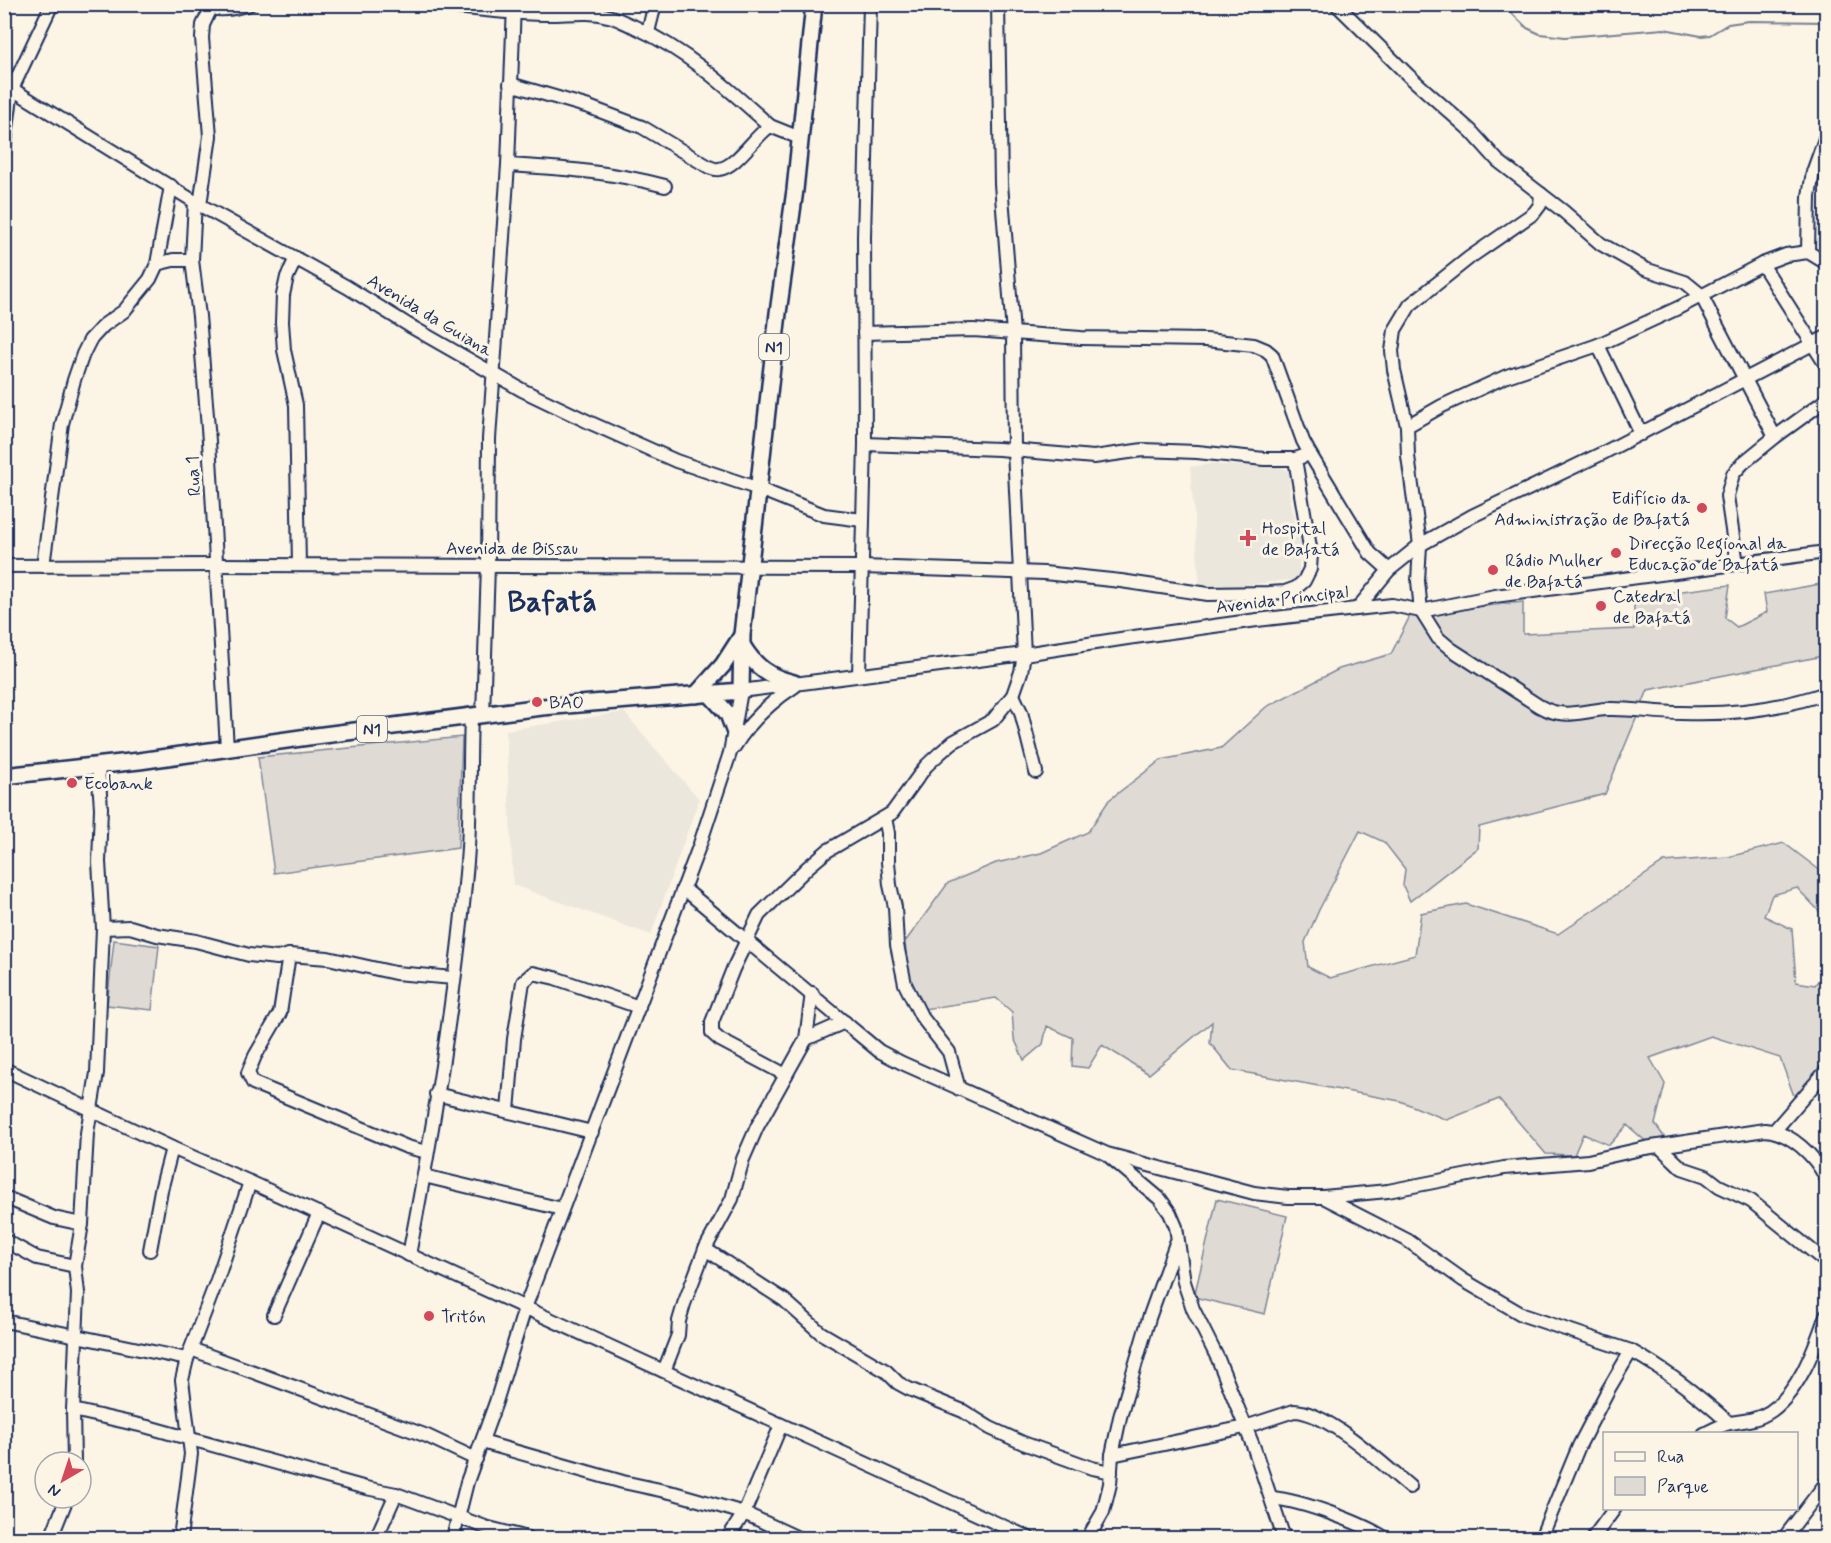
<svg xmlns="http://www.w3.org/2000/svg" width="1831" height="1543" font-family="Mynerve,sans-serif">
  <rect width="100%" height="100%" fill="#fcf5e5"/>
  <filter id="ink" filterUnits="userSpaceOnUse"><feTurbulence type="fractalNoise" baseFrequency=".0167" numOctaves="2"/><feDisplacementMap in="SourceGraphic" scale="12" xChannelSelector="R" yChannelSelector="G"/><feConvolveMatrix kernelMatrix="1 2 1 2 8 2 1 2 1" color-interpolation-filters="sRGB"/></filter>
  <g filter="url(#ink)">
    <!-- built -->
    <g fill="#ece7dc">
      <path d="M1216 463 1220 465 1280 467 1289 471 1290 498 1304 558 1299 560V579L1200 590 1190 467Z"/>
      <path d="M624 712 699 799 651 935 513 885 506 730Z"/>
    </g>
    <!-- green -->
    <g fill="#dfdbd4" stroke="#7d8599" stroke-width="1.5">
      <path d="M1826 583V650L1823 656 1648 690 1605 794 1479 827 1478 848 1410 901 1403 886 1405 869 1384 842 1360 831 1319 910 1305 942 1308 967 1330 978 1415 955 1421 913 1466 904 1558 934 1664 862 1728 857 1784 843 1826 875V915L1820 912 1797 888 1772 895 1764 916 1792 929 1796 982 1815 985 1826 970V1063L1813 1097 1794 1096 1780 1058 1711 1036 1650 1058 1665 1084 1655 1124 1670 1145 1657 1151 1627 1125 1609 1145 1583 1134 1574 1155 1546 1154 1499 1099 1447 1120 1400 1101 1232 1070 1210 1043 1212 1022 1149 1074 1102 1045 1088 1068 1072 1066 1073 1038 1047 1026 1043 1044 1024 1060 1014 1038 1012 1012 996 998 917 1010 909 985 905 942 948 883 996 863 1041 853 1088 832 1109 800 1161 760 1221 748 1266 707 1339 669 1391 654 1411 614 1523 602V634L1634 629V597L1730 585 1725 618 1737 627 1767 612 1764 594Z"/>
      <path d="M462 737 458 848 274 873 258 757Z"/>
      <path d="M114 940 159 946 152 1010 107 1005Z"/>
      <path d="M1217 1199 1287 1216 1265 1314 1194 1297Z"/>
    </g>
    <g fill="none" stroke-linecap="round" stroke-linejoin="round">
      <!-- stream -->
      <path stroke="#767f94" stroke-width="2" d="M1502 4 1527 28 1540 34 1565 37 1664 29 1701 36 1710 35 1728 24 1749 21 1826 22"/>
      <!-- minor casing -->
      <g stroke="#1b2f5e" stroke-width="16">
        <g id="minor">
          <path d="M429 4C467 8 505 13 544 14 565 15 587 10 608 16 617 18 625 23 633 26 686 50 728 88 770 126"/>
          <path d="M1336 4 1409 76 1471 131 1498 161 1563 211 1601 244 1645 269 1685 282 1701 295 1775 437"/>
          <path d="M205 5C219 13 235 8 250 4"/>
          <path d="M648 32 653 12 648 4"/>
          <path d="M4 84 200 205 347 287 410 326 522 390 593 424 676 461 759 489 824 515 862 520"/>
          <path d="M510 84 589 107 642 127 709 167C712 168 716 170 719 169 736 167 754 137 770 126L800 138"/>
          <path d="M4 152 12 89 52 4"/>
          <path d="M508 165C561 168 613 172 665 186"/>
          <path d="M1541 194 1540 205 1534 213 1469 258 1410 305 1395 330 1392 351 1394 370 1407 426 1408 456 1420 545 1418 581 1421 611 1438 638 1451 649 1539 706C1564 720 1580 711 1607 709 1631 708 1656 713 1681 713 1731 715 1779 709 1826 693"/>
          <path d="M195 201 192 260 199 316 209 441 227 748"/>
          <path d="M200 205 210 136 202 38 203 25 211 8"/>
          <path d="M1808 252 1809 196 1813 172 1826 136"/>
          <path d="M296 258 287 277 283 295 282 322 284 350 296 405 299 565"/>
          <path d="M157 264 173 260H192"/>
          <path d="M1762 264 1826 365"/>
          <path d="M864 333 973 330 1081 338 1206 340 1254 345 1266 350 1272 355 1303 441 1310 454 1370 553 1389 570"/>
          <path d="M1598 345 1641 434"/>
          <path d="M1407 426 1442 406 1507 376 1598 345 1678 308 1762 264 1786 255 1808 252 1826 263"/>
          <path d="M865 444 999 449 1094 457 1143 450 1197 452 1264 459H1295"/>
          <path d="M1737 564 1727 496 1733 474 1743 463 1775 437 1826 400"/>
          <path d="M4 566 217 565 862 567 1044 573 1121 581 1208 594 1269 593 1285 592 1296 588 1304 581 1310 569 1311 553 1295 459 1310 454"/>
          <path d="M43 566 62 424 74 380 83 354 90 340 104 325 124 311 150 279 157 264 171 186"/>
          <path d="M1357 609 1389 570 1420 545 1472 516 1605 452 1826 337"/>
          <path d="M859 675 865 444 864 237 870 4"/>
          <path d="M1013 695 1021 712 1036 772"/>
          <path d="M483 715 488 566 489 439 508 165 514 4"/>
          <path d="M734 747C750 721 769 703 795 686"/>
          <path d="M885 818 888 833V862L890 885 895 907 897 945 905 984 921 1016 949 1052 959 1089"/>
          <path d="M683 888 879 1051 902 1063 1107 1154 1254 1193 1288 1197H1323L1388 1191 1504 1168 1588 1161 1645 1148 1765 1130C1791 1132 1815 1156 1826 1178"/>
          <path d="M103 928 130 927 157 935 196 941 249 955 277 958 289 955 328 958 395 973 454 978"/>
          <path d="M289 955 280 1013 255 1056 248 1073 253 1083 407 1147 427 1152"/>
          <path d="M806 1039 845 1022"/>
          <path d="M4 1069 172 1148 250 1182 1029 1538"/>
          <path d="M786 1075 720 1040 712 1033V1022L733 969 759 915 808 867 827 851 892 813 926 766 940 753 953 742 993 720 1013 695 1021 672 1024 654 1014 450 1013 333 1001 184 998 4"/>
          <path d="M436 1094 592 1132"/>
          <path d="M508 1111 514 1039 523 982 533 973 555 978 639 1007"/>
          <path d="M1774 1131 1826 1071"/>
          <path d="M1660 1147 1682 1168 1706 1176 1719 1186 1751 1201 1826 1262"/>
          <path d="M1110 1157 1160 1199 1170 1213 1176 1227 1184 1282 1193 1309 1218 1359 1254 1448 1284 1538"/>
          <path d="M424 1176 562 1209"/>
          <path d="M4 1197 54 1218 82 1224"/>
          <path d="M1325 1198 1407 1240 1463 1280 1523 1315 1631 1351C1668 1371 1698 1395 1729 1423"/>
          <path d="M4 1240 37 1258 75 1266"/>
          <path d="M705 1249 784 1300 821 1333 886 1371 898 1383 909 1389 963 1411 990 1428 1023 1443 1092 1468 1111 1472"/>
          <path d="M150 1250 161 1190 172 1148"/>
          <path d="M409 1255C434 1125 456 994 467 862 471 814 469 765 471 717"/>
          <path d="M274 1315 319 1213"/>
          <path d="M4 1321 187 1359"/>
          <path d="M191 1349 427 1436 476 1459"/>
          <path d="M664 1371 678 1335 679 1321 684 1304 705 1249 732 1199 743 1159 757 1127 806 1039 812 993"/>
          <path d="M73 1410 148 1427 366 1488 396 1494 485 1527 528 1538"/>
          <path d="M1704 1434C1712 1430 1721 1425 1730 1423 1742 1421 1751 1421 1762 1416 1796 1401 1815 1348 1826 1315"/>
          <path d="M482 1442 623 1482 674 1493 744 1513 798 1538"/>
          <path d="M1112 1455 1245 1427 1294 1411C1327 1411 1385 1466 1410 1487"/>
          <path d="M74 1462 73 1410 78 1293 75 1266 82 1224 87 1133 97 1073 103 928 99 862 101 808 98 766"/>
          <path d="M1272 1498C1302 1501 1360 1522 1385 1538"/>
          <path d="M51 1538 67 1498"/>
          <path d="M180 1538 191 1454 182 1380 187 1359 217 1280 250 1182"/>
          <path d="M376 1538 396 1494"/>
          <path d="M453 1538 467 1482 496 1402 525 1308 700 844 730 753 741 691 1024 654 1127 638 1257 620 1392 605 1421 611 1495 596 1826 552"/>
          <path d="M728 1538 744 1513 781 1425"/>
          <path d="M952 1538 953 1536"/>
          <path d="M1088 1538 1103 1512 1110 1484 1112 1455 1120 1417 1149 1318 1176 1243"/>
          <path d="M1541 1538 1579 1446 1608 1390 1631 1351"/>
          <path d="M1593 1538 1615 1508"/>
          <path d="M1784 1538 1826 1483"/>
        </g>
      </g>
      <!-- major casing -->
      <g stroke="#1b2f5e" stroke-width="20">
        <g id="major">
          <path d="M742 645C755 667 769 677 794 683"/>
          <path d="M709 693 728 714 734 730"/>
          <path d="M696 695 723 665 741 637"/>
          <path d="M4 776 139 761 308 737 542 707 741 691 742 635 778 313 795 190 814 4"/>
        </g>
      </g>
      <!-- minor -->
      <use href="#minor" stroke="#fcf5e5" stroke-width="12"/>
      <!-- major -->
      <use href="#major" stroke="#fcf5e5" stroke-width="15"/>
    </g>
  </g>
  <!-- markers -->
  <g fill="#d1495b" stroke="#fcf5e5" stroke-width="2">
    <circle cx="1702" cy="508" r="6"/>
    <path d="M1245 529h6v6h6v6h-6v6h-6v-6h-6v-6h6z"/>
    <circle cx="1616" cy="553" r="6"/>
    <circle cx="1493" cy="570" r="6"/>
    <circle cx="1601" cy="606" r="6"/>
    <circle cx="537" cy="702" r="6"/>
    <circle cx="72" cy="783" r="6"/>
    <circle cx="429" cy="1316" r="6"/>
  </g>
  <g text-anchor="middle" stroke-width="6" stroke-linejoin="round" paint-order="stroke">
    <!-- shield labels -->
    <g fill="#fcf5e5" stroke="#5e6a86" stroke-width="1.5">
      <rect x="759" y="334" width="30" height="26" rx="4.5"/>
      <rect x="357" y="716" width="30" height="26" rx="4.5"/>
    </g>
    <g font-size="16" font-weight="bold" fill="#1b2f5e">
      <text x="774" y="353">N1</text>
      <text x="372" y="735">N1</text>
    </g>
    <!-- street labels -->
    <g font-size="18" fill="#1b2f5e" stroke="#fcf5e5">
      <text transform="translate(430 315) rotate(31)" y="6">Avenida da Guiana</text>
      <text transform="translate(193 476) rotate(-94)" y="6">Rua 1</text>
      <text x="512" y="554">Avenida de Bissau</text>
      <text transform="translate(1282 599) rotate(-7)" y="6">Avenida Principal</text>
    </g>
    <!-- poi labels -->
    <g font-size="18" fill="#1b2f5e" stroke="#fcf5e5" text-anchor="start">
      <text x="1690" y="504" text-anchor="end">Edifício da<tspan x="1690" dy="21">Administração de Bafatá</tspan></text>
      <text x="1262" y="534">Hospital<tspan x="1262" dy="21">de Bafatá</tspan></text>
      <text x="1628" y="549">Direcção Regional da<tspan x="1628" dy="21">Educação de Bafatá</tspan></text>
      <text x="1505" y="566">Rádio Mulher<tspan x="1505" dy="21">de Bafatá</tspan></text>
      <text x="1613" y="602">Catedral<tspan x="1613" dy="21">de Bafatá</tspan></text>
      <text x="549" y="708">BAO</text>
      <text x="84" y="789">Ecobank</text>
      <text x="441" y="1322">Tritón</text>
    </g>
    <!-- town labels -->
    <g font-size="30" font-weight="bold" fill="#1b2f5e" stroke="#fcf5e5">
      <text x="552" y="611">Bafatá</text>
    </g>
  </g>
  <!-- margin -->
  <rect width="1831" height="1543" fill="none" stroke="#fcf5e5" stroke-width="24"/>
  <rect x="12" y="12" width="1807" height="1519" fill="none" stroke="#1b2f5e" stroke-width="2" filter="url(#ink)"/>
  <!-- legend -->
  <rect x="1603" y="1432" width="195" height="78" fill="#fcf5e5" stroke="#a2a6af" stroke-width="1.5"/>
  <rect x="1615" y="1452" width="30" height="9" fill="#fcf5e5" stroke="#a2a6af" stroke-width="1.5"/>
  <text x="1657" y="1462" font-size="18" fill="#1b2f5e">Rua</text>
  <rect x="1615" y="1477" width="30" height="18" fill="#dfdbd4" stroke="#a2a6af" stroke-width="1.5"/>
  <text x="1657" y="1492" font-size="18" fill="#1b2f5e">Parque</text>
  <!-- north arrow -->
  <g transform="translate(63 1480) rotate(219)"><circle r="28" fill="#fcf5e5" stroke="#a2a6af" stroke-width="1.5"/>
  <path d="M0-4.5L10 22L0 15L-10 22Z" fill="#d1495b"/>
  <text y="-9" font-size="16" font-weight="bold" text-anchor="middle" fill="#1b2f5e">N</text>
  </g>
</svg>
